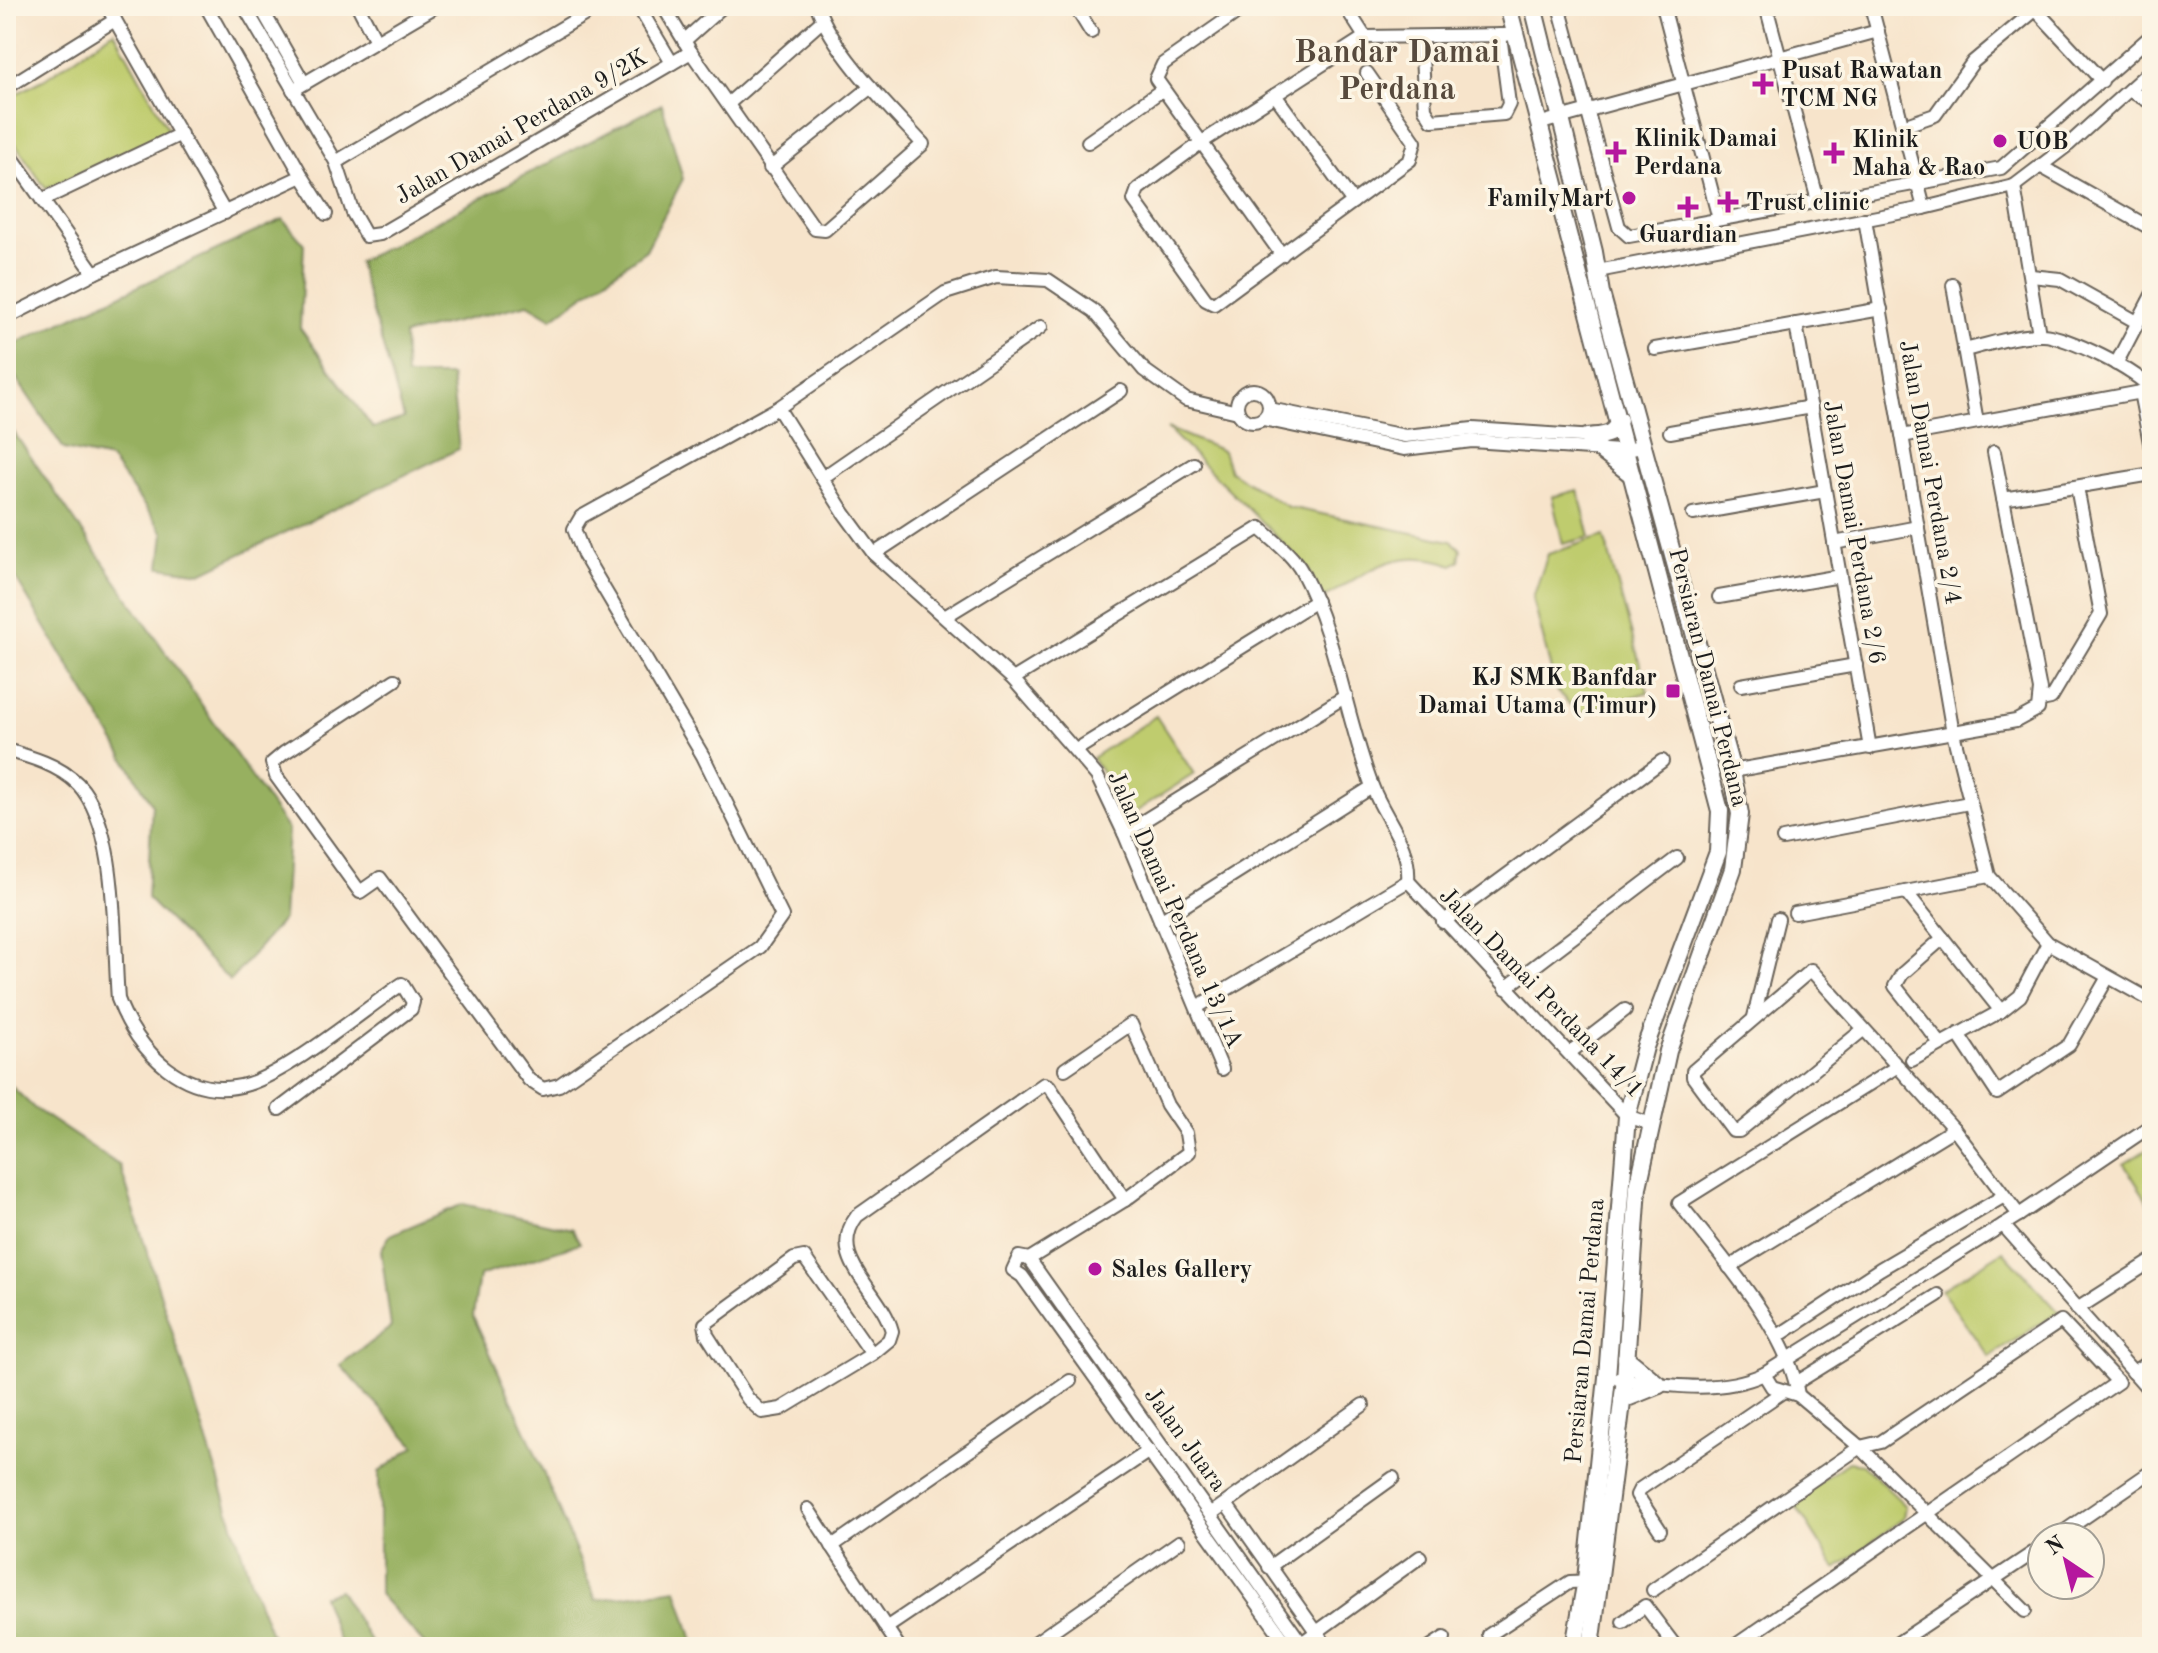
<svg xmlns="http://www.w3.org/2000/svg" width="2158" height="1653" font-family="'Old Standard TT',serif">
  <rect width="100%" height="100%" fill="#fcf5e5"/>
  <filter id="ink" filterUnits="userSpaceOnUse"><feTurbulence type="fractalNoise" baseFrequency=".0125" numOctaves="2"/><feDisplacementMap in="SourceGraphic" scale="16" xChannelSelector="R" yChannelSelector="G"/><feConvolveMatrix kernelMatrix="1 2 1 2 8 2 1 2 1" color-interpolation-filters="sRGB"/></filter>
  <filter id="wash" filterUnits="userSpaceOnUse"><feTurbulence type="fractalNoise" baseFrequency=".006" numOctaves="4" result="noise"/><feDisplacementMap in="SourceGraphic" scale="32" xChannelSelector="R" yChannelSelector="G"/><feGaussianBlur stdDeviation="1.8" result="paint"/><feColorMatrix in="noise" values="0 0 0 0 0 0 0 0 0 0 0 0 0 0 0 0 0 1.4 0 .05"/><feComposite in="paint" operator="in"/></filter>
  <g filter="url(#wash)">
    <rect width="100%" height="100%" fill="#f7e4cb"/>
    <!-- green -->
    <g fill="#bfcc6e" stroke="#6e7445" stroke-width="2">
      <path d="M114 31 169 131 46 189 6 130V99L45 79Z"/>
      <path d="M1167 428 1223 451 1230 471 1288 507 1451 541 1461 549 1459 561 1453 565C1396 544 1369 572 1322 599L1308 568Z"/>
      <path d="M1578 490 1590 537 1563 544 1552 497Z"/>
      <path d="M1604 536 1648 692 1578 713 1556 690 1533 598 1548 554Z"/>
      <path d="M1156 716 1194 774 1130 815 1092 758Z"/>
      <path d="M2152 1146V1208L2124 1164Z"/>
      <path d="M2003 1251 2059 1312 1989 1357 1941 1290Z"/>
      <path d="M1848 1462 1862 1464 1906 1506 1904 1518 1836 1569 1793 1501Z"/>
    </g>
    <!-- forest -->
    <g fill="#97b061" stroke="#5a663e" stroke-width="2">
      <path d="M662 104 683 179 646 250 552 318 528 304 404 335 406 376H451L459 449 201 573 160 567 164 533 110 459 64 449 6 363V348L283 219 304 244 300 328 373 428 404 418 358 262Z"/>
      <path d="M6 421 288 830 283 919 230 981 147 898 152 804 6 562Z"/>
      <path d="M6 1081 34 1108 120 1166 253 1588 276 1647H6Z"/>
      <path d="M463 1204 572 1229 580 1243 479 1276 473 1316 531 1443 596 1600 677 1589 695 1647H427L379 1594V1472L415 1446 340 1365 391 1327 381 1250 390 1235Z"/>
      <path d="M339 1590 374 1647H341L322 1596Z"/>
    </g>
  </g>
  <g filter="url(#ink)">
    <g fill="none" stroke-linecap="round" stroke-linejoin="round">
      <!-- minor casing -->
      <g stroke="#696259" stroke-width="16">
        <g id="minor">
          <path d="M107 6 225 213"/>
          <path d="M244 6 336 162 353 213 366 236 380 234 691 52"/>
          <path d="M260 6 304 83"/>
          <path d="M358 6 376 41"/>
          <path d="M638 6 672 63"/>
          <path d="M663 6 691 52 815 229 825 230 923 144C888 106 835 55 817 6"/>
          <path d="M1075 6 1091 32"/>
          <path d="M1246 6 1163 64 1156 79 1282 255"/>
          <path d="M1345 6 1365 37"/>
          <path d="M1559 6 1619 227 1629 236 2001 168 2152 35"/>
          <path d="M1663 6 1719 219"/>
          <path d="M1766 6 1818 201"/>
          <path d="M1871 6 1924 208"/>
          <path d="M2036 10 2102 81"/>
          <path d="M1365 37 1202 142 1138 189 1134 200 1206 300 1214 304 1410 160 1415 142 1367 73"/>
          <path d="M1365 37 1506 35"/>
          <path d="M1421 39 1425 109 1432 120 1504 114 1509 104 1500 35"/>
          <path d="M684 41 723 6"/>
          <path d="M6 88 115 20"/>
          <path d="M293 90 436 6"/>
          <path d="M2129 90 2152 103"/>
          <path d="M1275 95 1353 202"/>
          <path d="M728 104 822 21"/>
          <path d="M1541 123 1878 31"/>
          <path d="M1903 126 1935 115 1973 62 2040 6"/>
          <path d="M1088 142 1162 90"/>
          <path d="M6 149 94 273"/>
          <path d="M336 162 599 6"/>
          <path d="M2042 167 2152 229"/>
          <path d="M770 168 871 87"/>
          <path d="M302 176 326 214"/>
          <path d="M2014 186 2039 334"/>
          <path d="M42 200 181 134"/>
          <path d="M1865 219 1953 733 1989 876 2048 943 2152 1001"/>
          <path d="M1603 270 1924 208 2014 186 2068 145 2152 69"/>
          <path d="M2031 276 2060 279 2137 322"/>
          <path d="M1953 285 1977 422"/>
          <path d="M6 318 94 273 302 176 206 6"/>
          <path d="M1796 324 1870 748"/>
          <path d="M1655 349 1881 309"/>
          <path d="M1964 350C1988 345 2018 334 2043 335 2064 335 2141 372 2151 390"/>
          <path d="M2116 364 2152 295"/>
          <circle cx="1253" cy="406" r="16"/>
          <path d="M2140 392 2152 453"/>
          <path d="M778 408 844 513 874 554 1013 679 1097 776 1124 833 1222 1069"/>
          <path d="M1269 409 1405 436 1473 429 1595 437"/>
          <path d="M1263 419 1404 449 1472 441 1620 451 1642 447"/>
          <path d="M1670 432 1811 407"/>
          <path d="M1902 436 2152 390"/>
          <path d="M822 478 1041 327"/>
          <path d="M2003 499 2152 474"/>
          <path d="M1693 514 1825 491"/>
          <path d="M1834 543 1918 527"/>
          <path d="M874 554 1121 391"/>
          <path d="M1719 597 1840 576"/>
          <path d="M946 616 1194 464"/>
          <path d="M1013 679 1260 528C1274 541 1293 555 1302 572 1337 638 1345 716 1372 786 1384 818 1411 845 1408 881"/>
          <path d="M395 680 284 753 272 763 276 776 360 892 380 878 529 1080 543 1089 559 1085 760 947 782 916 703 756 584 555 574 529 581 517 778 408 945 293 996 277 1048 280 1094 311 1144 370 1186 400 1238 412"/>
          <path d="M1741 685 1856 665"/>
          <path d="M2041 700 2051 698 2101 614 2077 487"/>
          <path d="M6 750C31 757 59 765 78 784 119 828 113 939 118 999 137 1051 186 1103 248 1084 292 1070 361 1012 402 984L413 1002 411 1009 279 1109"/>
          <path d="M1076 750 1316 601"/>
          <path d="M1732 771 2016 721 2038 709 2040 690 1994 452"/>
          <path d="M1124 833 1346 696"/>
          <path d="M1783 839 1969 803"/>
          <path d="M1408 881 1627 1116 1650 1124"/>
          <path d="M1906 892 2001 1011"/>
          <path d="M1795 913 1989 876"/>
          <path d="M1160 921 1372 787"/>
          <path d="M1443 922 1662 761"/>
          <path d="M1506 988 1677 858"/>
          <path d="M1197 1007 1408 881"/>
          <path d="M1754 1017 1778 919"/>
          <path d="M1864 1029 1739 1131H1733L1693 1077V1071L1811 970 1954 1129 2019 1215"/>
          <path d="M1958 1034 1997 1093 2069 1045 2108 977"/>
          <path d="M1940 1043 1895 986 1902 974 1943 938"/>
          <path d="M1569 1053 1625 1010"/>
          <path d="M1912 1060 2001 1011 2020 996 2048 943"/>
          <path d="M1065 1069 1131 1024 1167 1105 1186 1133 1189 1152 1125 1200 1029 1259 1019 1257 1013 1270 1022 1276 1289 1647"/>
          <path d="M2003 1225 2152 1393"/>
          <path d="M1029 1259 1304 1647"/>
          <path d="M1729 1267 1954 1129"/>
          <path d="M2077 1309 2152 1261"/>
          <path d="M1778 1336 1880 1269 2004 1196"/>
          <path d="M872 1354 804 1257 794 1259 705 1324 707 1335 748 1399 762 1412 781 1409 872 1354 889 1340 892 1331C881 1290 825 1258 857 1216L1044 1084 1049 1086 1125 1200"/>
          <path d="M2133 1372 2152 1360"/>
          <path d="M1764 1374 1772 1387 1798 1395 1860 1447 2025 1611"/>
          <path d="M1618 1379C1666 1385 1718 1395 1764 1374L2019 1215 2152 1125"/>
          <path d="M1796 1383 1938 1295"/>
          <path d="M1798 1395C1789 1332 1719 1254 1679 1203L1898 1066"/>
          <path d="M1226 1504 1327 1647"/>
          <path d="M808 1509 899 1647"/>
          <path d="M1212 1513 1363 1405"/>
          <path d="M1660 1530 1637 1495 1640 1489 1781 1393"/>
          <path d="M2056 1537 2152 1471"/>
          <path d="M832 1546 1070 1381"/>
          <path d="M1269 1567 1393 1478"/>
          <path d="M1653 1590 1860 1447 1881 1442 2061 1321 2118 1382 1733 1647"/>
          <path d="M1623 1622 1645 1606 1676 1647"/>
          <path d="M886 1628 1149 1451"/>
          <path d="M1489 1635 1570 1582 1594 1581"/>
          <path d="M1029 1647 1179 1542"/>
          <path d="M1296 1647 1420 1557"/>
          <path d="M1430 1647 1444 1638"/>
          <path d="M1892 1647 2042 1547"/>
        </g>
      </g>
      <!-- secondary casing -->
      <g stroke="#696259" stroke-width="20">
        <g id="secondary">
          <path d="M1508 6 1720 811 1718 852 1645 1047 1627 1116 1607 1377 1586 1580 1574 1647"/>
          <path d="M1533 6 1594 252 1601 293 1732 771 1740 814 1733 869 1668 1051 1638 1187 1625 1379 1591 1647"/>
          <path d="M1587 437C1602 435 1614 437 1619 420"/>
          <path d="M1600 450 1632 475"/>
          <path d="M1626 1358 1659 1385"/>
          <path d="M1622 1400 1659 1385"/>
        </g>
      </g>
      <!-- minor -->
      <use href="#minor" stroke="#fff" stroke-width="12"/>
      <!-- secondary -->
      <use href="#secondary" stroke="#fff" stroke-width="16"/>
    </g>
  </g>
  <!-- markers -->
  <g fill="#b5179e" stroke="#fcf5e5" stroke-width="3">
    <path d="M1759 72h8v8h8v8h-8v8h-8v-8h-8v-8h8z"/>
    <circle cx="2000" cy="141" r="8"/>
    <path d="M1612 140h8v8h8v8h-8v8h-8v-8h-8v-8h8z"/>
    <path d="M1830 141h8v8h8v8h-8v8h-8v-8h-8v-8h8z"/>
    <circle cx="1629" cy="198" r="8"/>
    <path d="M1724 190h8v8h8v8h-8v8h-8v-8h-8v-8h8z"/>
    <path d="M1684 195h8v8h8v8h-8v8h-8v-8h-8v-8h8z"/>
    <rect x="1665" y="683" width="16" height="16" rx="4"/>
    <circle cx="1095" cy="1269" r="8"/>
  </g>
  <g text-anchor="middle" stroke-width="7" stroke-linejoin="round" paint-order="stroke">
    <!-- poi labels -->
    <g font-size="24" font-weight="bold" fill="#1c1c1c" stroke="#fcf5e5" text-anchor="start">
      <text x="1781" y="78">Pusat Rawatan<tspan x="1781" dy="28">TCM NG</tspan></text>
      <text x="1634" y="146">Klinik Damai<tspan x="1634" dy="28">Perdana</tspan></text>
      <text x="1852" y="147">Klinik<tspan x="1852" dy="28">Maha &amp; Rao</tspan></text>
      <text x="2016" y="149">UOB</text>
      <text x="1613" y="206" text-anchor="end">FamilyMart</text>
      <text x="1746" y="210">Trust clinic</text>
      <text x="1688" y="242" text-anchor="middle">Guardian</text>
      <text x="1657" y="685" text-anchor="end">KJ SMK Banfdar<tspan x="1657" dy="28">Damai Utama (Timur)</tspan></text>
      <text x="1111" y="1277">Sales Gallery</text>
    </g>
    <!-- street labels -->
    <g font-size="24" fill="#1c1c1c" stroke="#fcf5e5">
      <text transform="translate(521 126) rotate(-30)" y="8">Jalan Damai Perdana 9/2K</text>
      <text transform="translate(1931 472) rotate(80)" y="8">Jalan Damai Perdana 2/4</text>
      <text transform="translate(1855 532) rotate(80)" y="8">Jalan Damai Perdana 2/6</text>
      <text transform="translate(1709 677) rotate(76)" y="8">Persiaran Damai Perdana</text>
      <text transform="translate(1176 909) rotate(66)" y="8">Jalan Damai Perdana 13/1A</text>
      <text transform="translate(1542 992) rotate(46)" y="8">Jalan Damai Perdana 14/1</text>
      <text transform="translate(1584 1331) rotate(-85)" y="8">Persiaran Damai Perdana</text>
      <text transform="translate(1186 1439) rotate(54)" y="8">Jalan Juara</text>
    </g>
    <!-- district labels -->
    <g font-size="32" font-weight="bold" fill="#574a3d" stroke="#fcf5e5">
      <text x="1397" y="62">Bandar Damai<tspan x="1397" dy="37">Perdana</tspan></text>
    </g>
  </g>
  <!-- margin -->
  <rect width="2158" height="1653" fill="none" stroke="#fcf5e5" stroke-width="32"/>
  <!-- north arrow -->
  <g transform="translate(2066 1561) rotate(325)"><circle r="38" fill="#fcf5e5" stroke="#a29e95" stroke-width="2"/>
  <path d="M0-6L14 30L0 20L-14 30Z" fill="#b5179e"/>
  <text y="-12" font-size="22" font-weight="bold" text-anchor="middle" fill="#1c1c1c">N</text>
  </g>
</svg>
